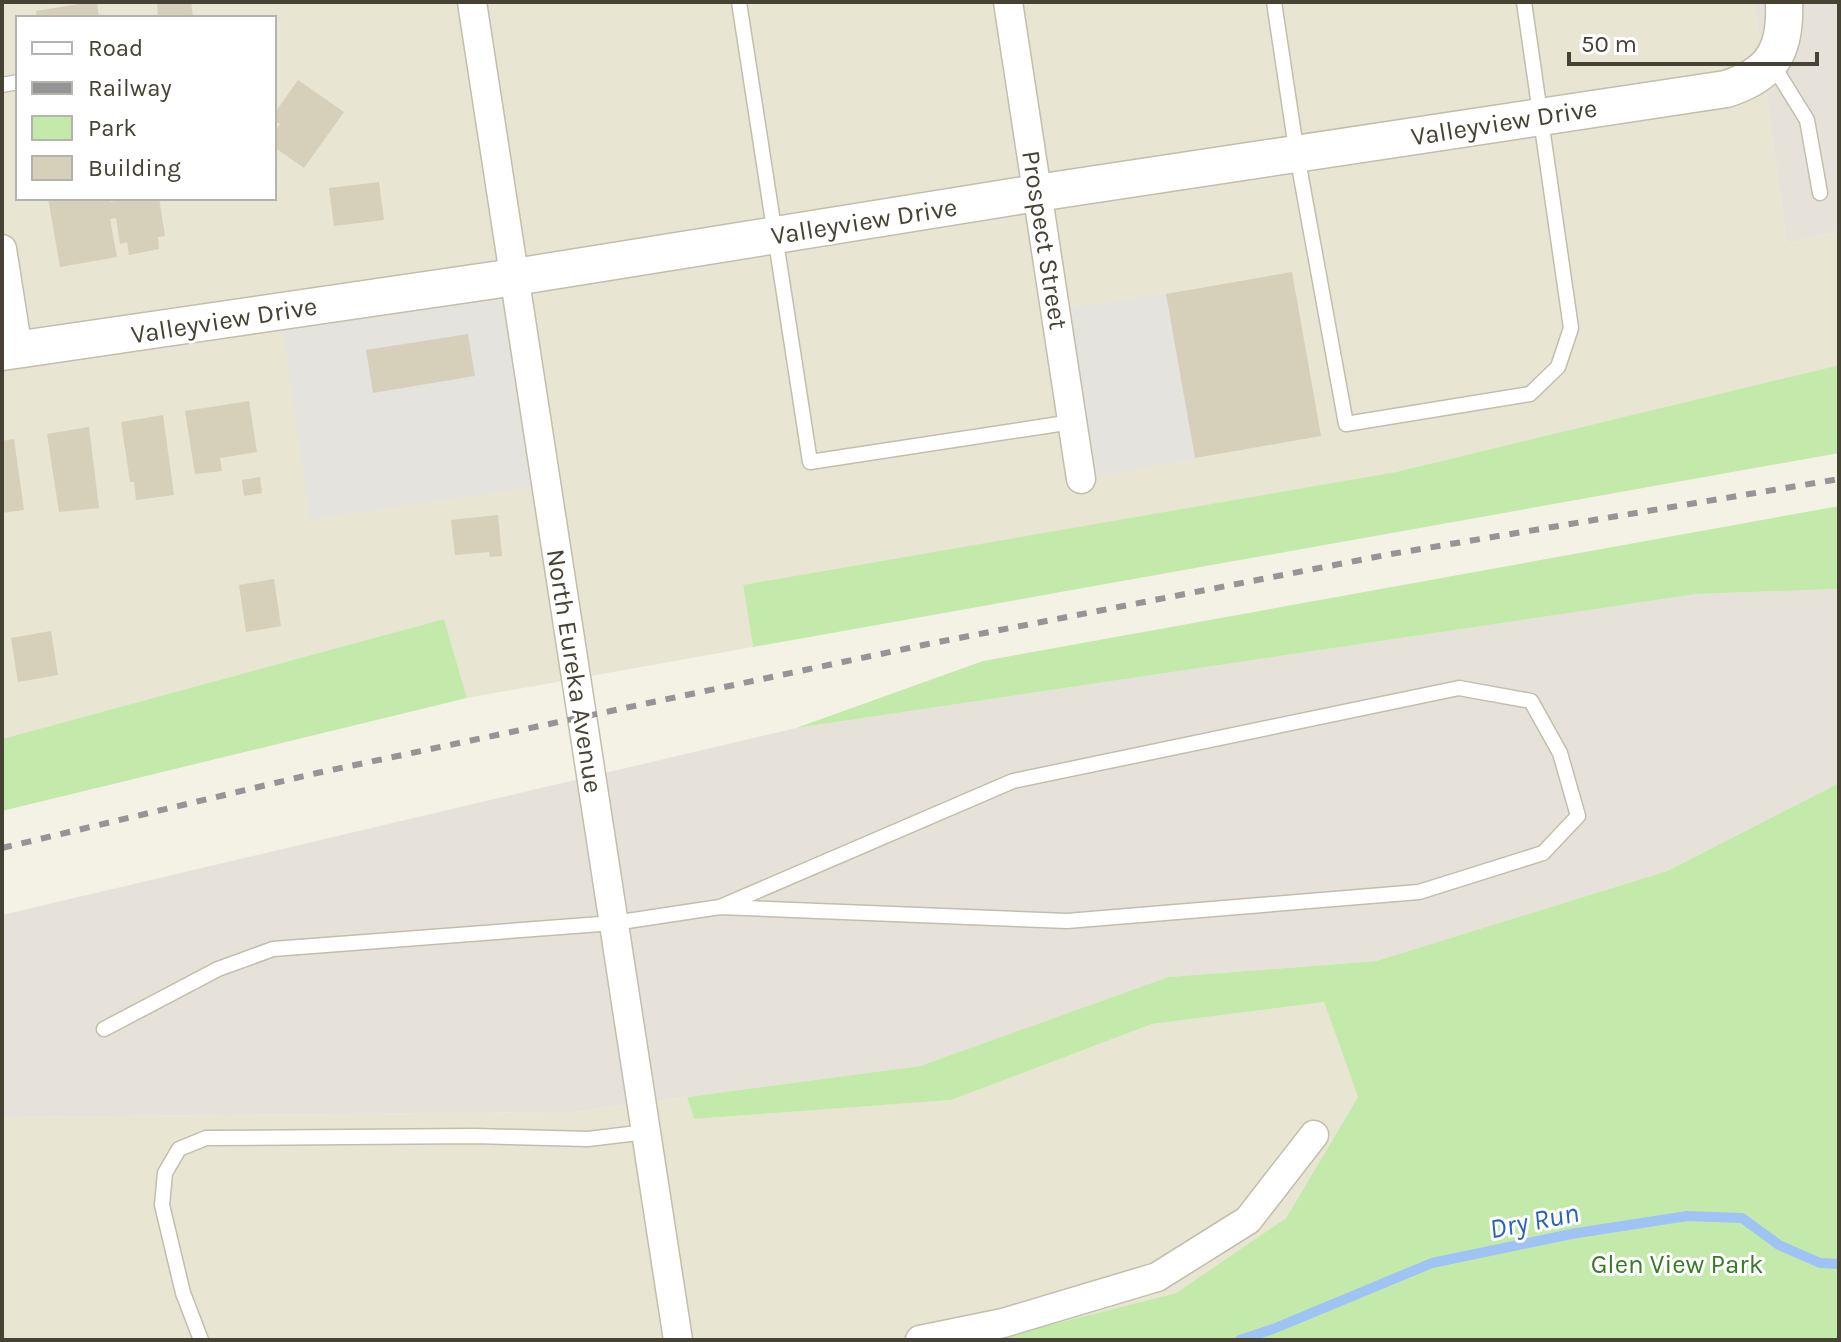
<svg xmlns="http://www.w3.org/2000/svg" width="1841" height="1342" font-family="Karla,sans-serif">
  <rect width="100%" height="100%" fill="#f4f2e5"/>
  <!-- residential -->
  <g fill="#e8e5d3" fill-rule="evenodd">
    <path d="M2 2H1754L1787 244 1839 231V365L1396 472 743 586 753 647 467 698 444 619 2 739ZM18 18H274V198H18Z"/>
    <path d="M1324 1002 1358 1097 1286 1218 1176 1293 990 1340H2V1117L573 1112 687 1097 694 1119 951 1100 1152 1024Z"/>
  </g>
  <!-- industrial -->
  <g fill="#e6e2da">
    <path d="M1754 2H1839V231L1787 244Z"/>
    <path d="M1839 589V783L1667 871 1376 961 1168 977 920 1066 573 1112 2 1117V915L796 728 1697 594Z"/>
  </g>
  <!-- green -->
  <g fill="#c4eaab">
    <path d="M1839 365V453L753 647 743 585 1396 472Z"/>
    <path d="M1839 506V589L1697 594 796 728 983 661Z"/>
    <path d="M444 619 467 698 2 811V739Z"/>
    <path d="M1839 783V1340H990L1176 1293 1286 1218 1358 1097 1324 1002 1152 1024 951 1100 694 1119 687 1097 920 1066 1168 977 1376 961 1667 871Z"/>
  </g>
  <!-- parking -->
  <g fill="#e4e3de">
    <path d="M515 277 545 485 310 519 280 311Z"/>
    <path d="M1166 294 1195 458 1081 479 1055 310Z"/>
  </g>
  <g fill="none" stroke-linecap="round" stroke-linejoin="round">
    <!-- stream -->
    <path stroke="#9ec3f4" stroke-width="10" d="M1240 1340 1273 1329 1432 1263 1571 1234 1687 1216 1742 1218 1779 1245 1820 1263 1839 1264"/>
  </g>
  <!-- building -->
  <g fill="#d6cfba">
    <path d="M91 2H97L99 18H37L36 11Z"/>
    <path d="M157 2H191L193 17 158 18Z"/>
    <path d="M298 80 344 112 304 168 274 147V133L280 124 274 120V114Z"/>
    <path d="M379 182 384 220 334 226 329 188Z"/>
    <path d="M48 198H109L110 202 134 198H159L165 236 158 237 159 249 129 255 127 242 120 244 116 218 110 219 117 257 60 267Z"/>
    <path d="M1292 272 1321 436 1195 458 1166 294Z"/>
    <path d="M468 334 475 376 373 393 366 350Z"/>
    <path d="M249 401 257 452 220 458 222 471 195 474 185 411Z"/>
    <path d="M163 415 174 495 136 500 134 482H130L121 422Z"/>
    <path d="M89 427 99 508 59 512 47 434Z"/>
    <path d="M14 439 24 510 2 513V441Z"/>
    <path d="M260 477 262 493 244 496 242 480Z"/>
    <path d="M498 515 502 556 490 557 489 552 455 555 451 520Z"/>
    <path d="M274 579 281 626 246 632 239 585Z"/>
    <path d="M51 631 58 675 18 682 11 638Z"/>
  </g>
  <g fill="none" stroke-linecap="round" stroke-linejoin="round">
    <!-- service casing -->
    <g stroke="#c2beaa" stroke-width="17">
      <g id="service">
        <path d="M739 2 810 462 1072 422"/>
        <path d="M1274 2 1297 155 1346 424 1530 394 1558 367 1571 328 1524 2"/>
        <path d="M1771 62 1807 120 1820 193"/>
        <path d="M2 85 18 82"/>
        <path d="M104 1029 218 969 273 949 614 923 720 907 1013 781 1459 688 1531 701 1560 753 1578 816 1543 853 1419 892 1067 921 720 907"/>
        <path d="M201 1340 183 1293 162 1205 165 1173 179 1149 206 1138 475 1136 588 1139 646 1132"/>
      </g>
    </g>
    <!-- minor casing -->
    <g stroke="#c2beaa" stroke-width="31">
      <g id="minor">
        <path d="M472 2 678 1340"/>
        <path d="M1008 2 1081 479"/>
        <path d="M2 249 18 350"/>
        <path d="M920 1340 1003 1323 1157 1277 1248 1220 1314 1135"/>
      </g>
    </g>
    <!-- tertiary casing -->
    <g stroke="#c2beaa" stroke-width="39">
      <path id="tertiary" d="M2 352 515 277 1037 193 1726 89C1773 74 1786 50 1784 2"/>
    </g>
    <!-- service -->
    <use href="#service" stroke="#fff" stroke-width="14"/>
    <!-- minor -->
    <use href="#minor" stroke="#fff" stroke-width="28"/>
    <!-- tertiary -->
    <use href="#tertiary" stroke="#fff" stroke-width="36"/>
    <!-- rail -->
    <path stroke="#959595" stroke-width="6" stroke-dasharray="10 10" stroke-linecap="butt" d="M2 848 317 773 928 644 1391 554 1839 479"/>
  </g>
  <g text-anchor="middle" stroke-width="6" stroke-linejoin="round" paint-order="stroke">
    <!-- street labels -->
    <g font-size="26" fill="#464234" stroke="#fff">
      <text transform="translate(1504 122) rotate(-9)" y="9">Valleyview Drive</text>
      <text transform="translate(864 221) rotate(-9)" y="9">Valleyview Drive</text>
      <text transform="translate(1045 240) rotate(81)" y="9">Prospect Street</text>
      <text transform="translate(224 320) rotate(-9)" y="9">Valleyview Drive</text>
      <text transform="translate(575 671) rotate(81)" y="9">North Eureka Avenue</text>
    </g>
    <!-- park labels -->
    <g font-size="26" fill="#377b25" stroke="#fff">
      <text x="1677" y="1273">Glen View Park</text>
    </g>
    <!-- water labels -->
    <g font-size="28" font-style="italic" fill="#2864b8" stroke="#fff">
      <text transform="translate(1534 1220) rotate(-11)" y="10">Dry Run</text>
    </g>
  </g>
  <!-- border -->
  <rect width="1841" height="1342" fill="none" stroke="#464234" stroke-width="8"/>
  <!-- legend -->
  <rect x="16" y="16" width="260" height="184" fill="#ffffff" stroke="#b5b3ae" stroke-width="2"/>
  <rect x="32" y="42" width="40" height="12" fill="#ffffff" stroke="#b5b3ae" stroke-width="2"/>
  <text x="88" y="56" font-size="24" fill="#464234">Road</text>
  <rect x="32" y="82" width="40" height="12" fill="#959595" stroke="#b5b3ae" stroke-width="2"/>
  <text x="88" y="96" font-size="24" fill="#464234">Railway</text>
  <rect x="32" y="116" width="40" height="24" fill="#c4eaab" stroke="#b5b3ae" stroke-width="2"/>
  <text x="88" y="136" font-size="24" fill="#464234">Park</text>
  <rect x="32" y="156" width="40" height="24" fill="#d6cfba" stroke="#b5b3ae" stroke-width="2"/>
  <text x="88" y="176" font-size="24" fill="#464234">Building</text>
  <!-- scale -->
  <path d="M1569 52v12h248v-12" fill="none" stroke="#464234" stroke-width="4"/>
  <text x="1581" y="52" font-size="24" fill="#464234" stroke="#ffffff" stroke-width="6" paint-order="stroke">50 m</text>
</svg>
